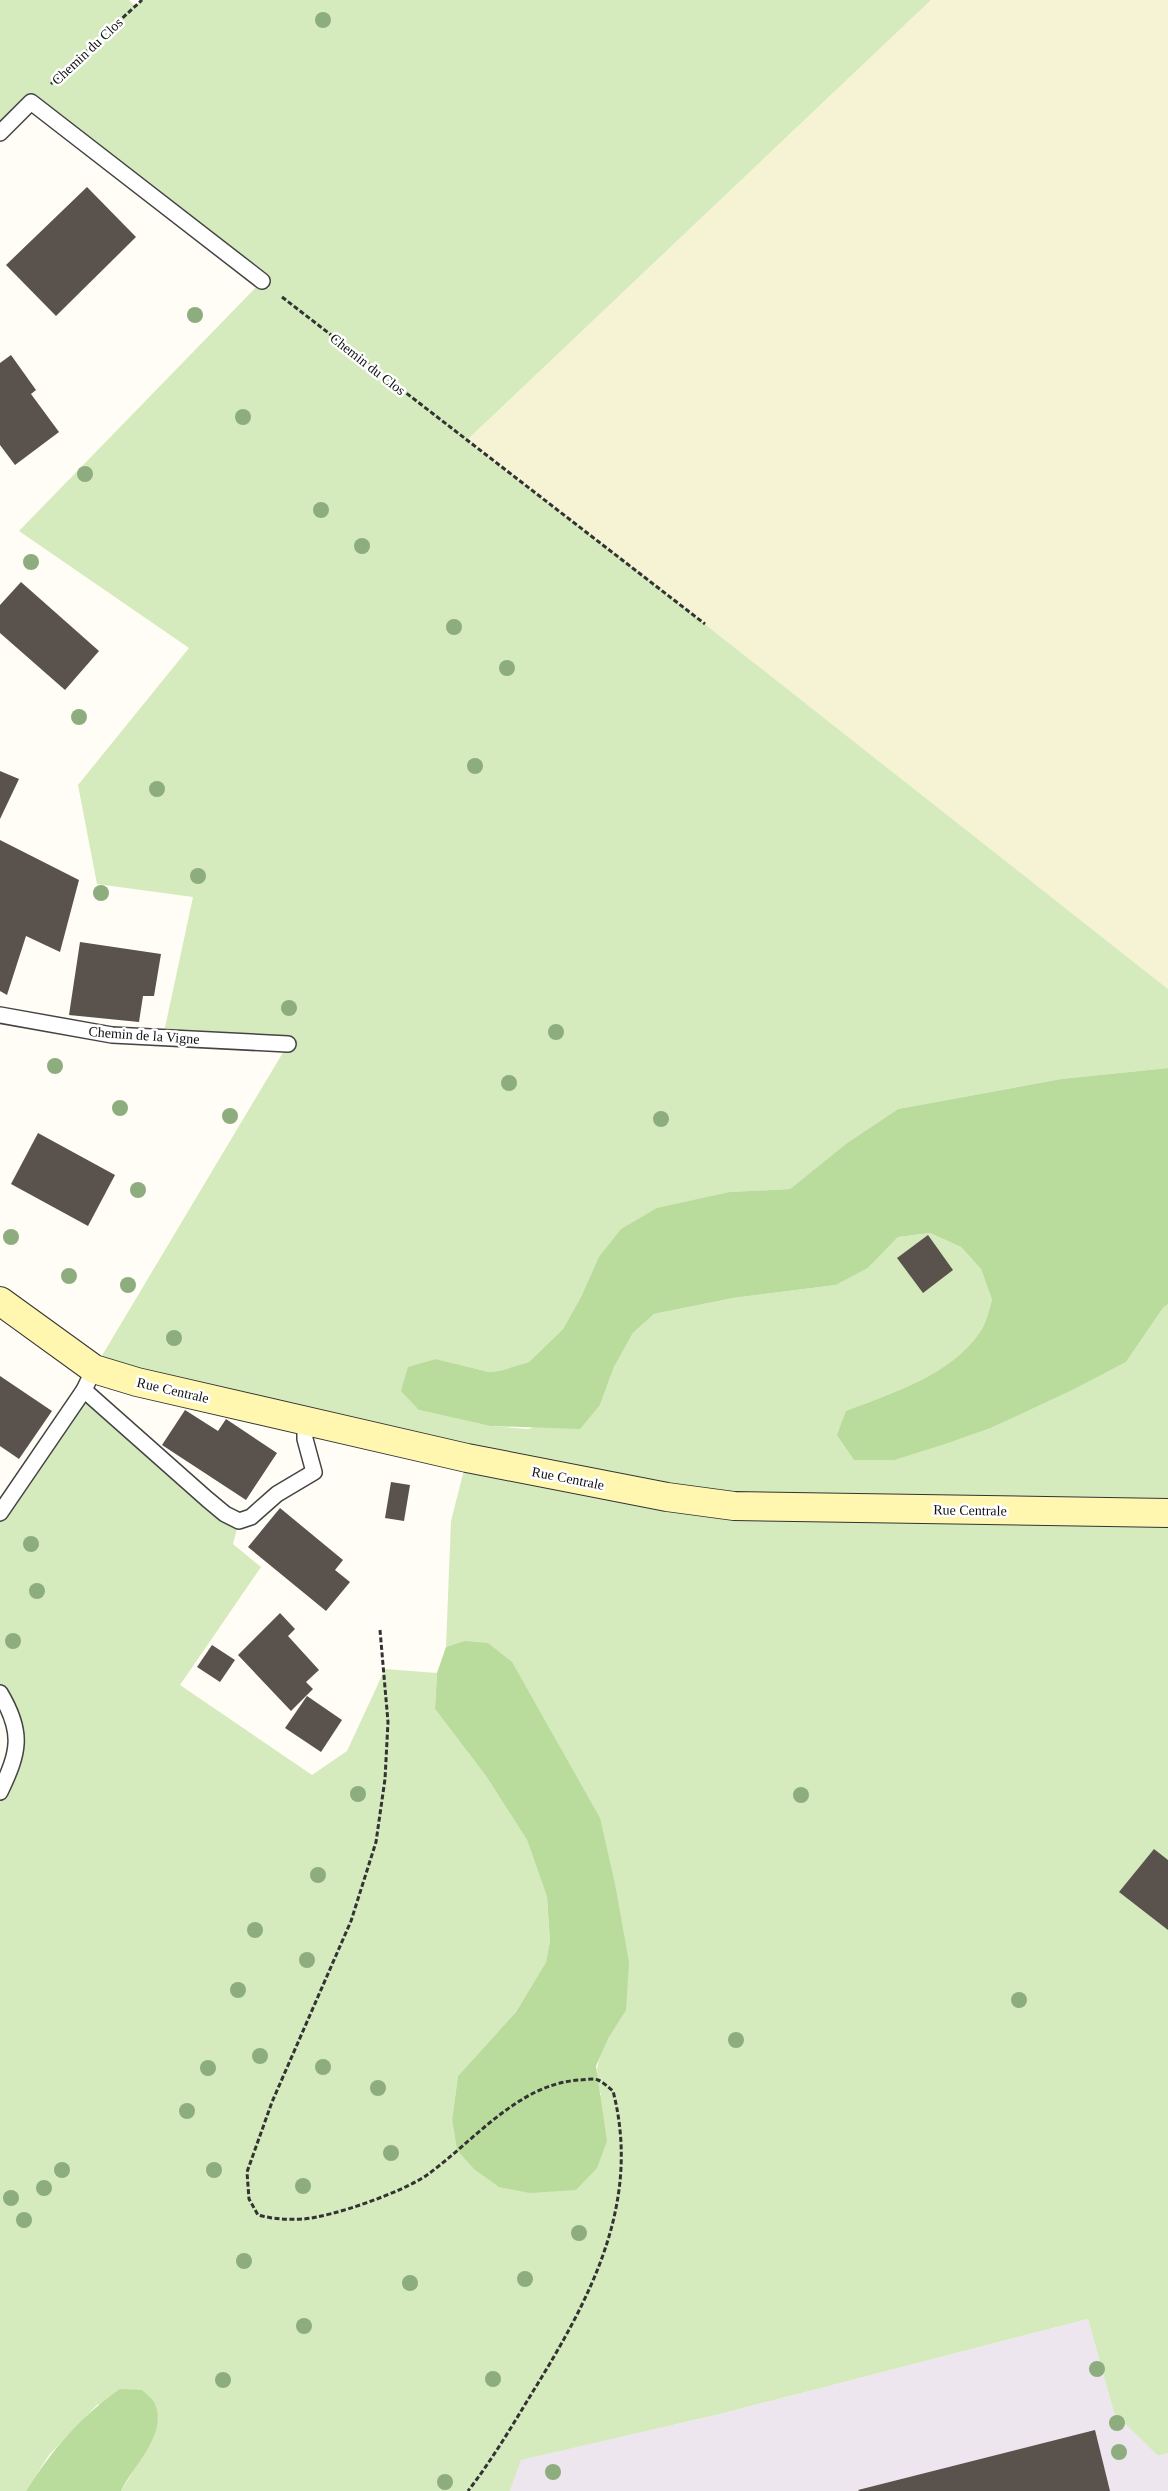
<svg xmlns="http://www.w3.org/2000/svg" width="1168" height="2491" font-family="Georgia,serif">
  <rect width="100%" height="100%" fill="#fffdf5"/>
  <!-- industrial -->
  <path fill="#eee6ef" d="M1088 2319 1114 2413 1158 2456 1168 2453V2491H510L520 2460 716 2415Z"/>
  <!-- farmland -->
  <path fill="#f6f3d4" d="M931 0H1168V989L640 573 466 441Z"/>
  <!-- green -->
  <path fill="#d5ebbd" d="M0 0H129L135 6 142 0H931L466 441 640 573 1168 989V1068L1061 1079 898 1109 847 1143 790 1189 730 1192 582 1295 563 1329 529 1362 499 1371 489 1372 436 1359 419 1410 490 1426 528 1429 600 1405 614 1367 633 1333 654 1314 733 1298 836 1285 868 1268 898 1237 930 1233 961 1247 981 1269 992 1300C989 1310 986 1324 980 1332 951 1375 892 1393 846 1411L993 1427 1126 1362 1163 1308 1168 1304V2453L1158 2456 1114 2413 1088 2319 716 2415 521 2460 510 2491H121L151 2442 98 2404 49 2455 26 2491H0V1792L17 1744 0 1693V1513L84 1390 239 1521 233 1544 261 1567 180 1685 312 1775 347 1751 385 1669 437 1673 435 1709 486 1776 527 1840 547 1897 550 1941 546 1962 516 2012 458 2076 452 2120 457 2150 601 2095C593 2068 598 2061 609 2037L464 1641 446 1647 451 1521 467 1458 94 1369 288 1044 163 1037 193 897 97 884 78 785 189 648 19 531 262 281 31 103 0 133Z"/>
  <!-- forest -->
  <g fill="#b9dc9c">
    <path d="M1168 1068V1304L1163 1308 1126 1362 1074 1389 993 1427 945 1444 894 1460H854L837 1435 846 1411C892 1393 951 1375 980 1332 986 1324 989 1310 992 1300L981 1269 961 1247 930 1233 898 1237 868 1268 836 1285 733 1298 654 1314 633 1333 614 1367 600 1405 580 1429 490 1426 419 1410 401 1391 408 1367 436 1359 489 1372 499 1371 529 1362 563 1329 582 1295 599 1257 621 1229 657 1208 730 1192 790 1189 847 1143 898 1109 1061 1079Z"/>
    <path d="M464 1641 488 1643 512 1662 600 1818 615 1884 629 1962 626 2010 609 2037 596 2066 607 2141 597 2168 576 2190 530 2193 499 2187 474 2169 457 2150 452 2120 458 2076 516 2012 546 1962 550 1941 547 1897 527 1840 486 1776 435 1709 437 1673 446 1647Z"/>
    <path d="M120 2389 142 2390C146 2394 153 2399 155 2404 168 2434 133 2466 121 2491H26C52 2450 80 2417 120 2389Z"/>
  </g>
  <!-- building -->
  <g fill="#5a524d">
    <path d="M87 187 136 237 56 316 6 265Z"/>
    <path d="M11 355 36 390 31 394 59 432 15 465 0 445V363Z"/>
    <path d="M21 582 99 651 65 690 0 633V605Z"/>
    <path d="M0 771 19 779 0 819Z"/>
    <path d="M0 840 79 880 60 952 26 936 7 995 0 991Z"/>
    <path d="M80 942 161 954 154 996H143L139 1022 69 1015Z"/>
    <path d="M38 1133 115 1175 88 1226 11 1184Z"/>
    <path d="M928 1235 953 1270 923 1293 897 1258Z"/>
    <path d="M0 1376 52 1411 19 1459 0 1446Z"/>
    <path d="M185 1410 218 1431 226 1419 277 1453 246 1500 162 1445Z"/>
    <path d="M391 1482 410 1485 404 1521 385 1518Z"/>
    <path d="M280 1508 343 1560 335 1570 350 1582 326 1611 248 1547Z"/>
    <path d="M280 1613 295 1629 288 1636 319 1670 306 1682 313 1689 291 1711 238 1655Z"/>
    <path d="M212 1645 235 1660 220 1682 197 1667Z"/>
    <path d="M307 1696 342 1720 321 1752 285 1728Z"/>
    <path d="M1154 1849 1168 1860V1930L1119 1892Z"/>
    <path d="M1095 2430 1110 2491H859L858 2490Z"/>
  </g>
  <g fill="none" stroke-linecap="round" stroke-linejoin="round">
    <!-- lane casing -->
    <g stroke="#444" stroke-width="18">
      <g id="lane">
        <path d="M0 133 31 102 262 281"/>
        <path d="M0 1015 112 1035 288 1044"/>
        <path d="M94 1369 84 1390 207 1499 225 1514 239 1521 251 1517 277 1494 314 1472 305 1439V1422"/>
        <path d="M0 1513 84 1390"/>
        <path d="M0 1693C24 1733 19 1752 0 1792"/>
      </g>
    </g>
    <!-- secondary casing -->
    <g stroke="#333" stroke-width="30">
      <path id="secondary" d="M0 1301 94 1369 137 1382 467 1458 667 1497 734 1506 1168 1513"/>
    </g>
    <!-- path -->
    <g stroke="#333" stroke-width="3" stroke-dasharray="5 2.5" stroke-linecap="butt">
      <path d="M51 84 142 0"/>
      <path d="M282 297 705 624"/>
      <path d="M380 1630 388 1722 385 1779 376 1842 351 1921 272 2102 247 2172 249 2199 258 2215C273 2219 287 2220 303 2219 332 2217 403 2192 427 2175 473 2142 518 2084 579 2080 585 2080 593 2078 598 2080 603 2082 608 2087 613 2091 642 2203 590 2299 532 2393 512 2426 492 2460 468 2491"/>
    </g>
    <!-- lane -->
    <use href="#lane" stroke="#fff" stroke-width="15"/>
    <!-- secondary -->
    <use href="#secondary" stroke="#fff6b0" stroke-width="28"/>
  </g>
  <!-- trees -->
  <g fill="#8dad7f">
    <circle cx="323" cy="20" r="8"/>
    <circle cx="195" cy="315" r="8"/>
    <circle cx="243" cy="417" r="8"/>
    <circle cx="85" cy="474" r="8"/>
    <circle cx="321" cy="510" r="8"/>
    <circle cx="362" cy="546" r="8"/>
    <circle cx="31" cy="562" r="8"/>
    <circle cx="454" cy="627" r="8"/>
    <circle cx="507" cy="668" r="8"/>
    <circle cx="79" cy="717" r="8"/>
    <circle cx="475" cy="766" r="8"/>
    <circle cx="157" cy="789" r="8"/>
    <circle cx="198" cy="876" r="8"/>
    <circle cx="101" cy="893" r="8"/>
    <circle cx="289" cy="1008" r="8"/>
    <circle cx="556" cy="1032" r="8"/>
    <circle cx="55" cy="1066" r="8"/>
    <circle cx="509" cy="1083" r="8"/>
    <circle cx="120" cy="1108" r="8"/>
    <circle cx="230" cy="1116" r="8"/>
    <circle cx="661" cy="1119" r="8"/>
    <circle cx="138" cy="1190" r="8"/>
    <circle cx="11" cy="1237" r="8"/>
    <circle cx="69" cy="1276" r="8"/>
    <circle cx="128" cy="1285" r="8"/>
    <circle cx="174" cy="1338" r="8"/>
    <circle cx="31" cy="1544" r="8"/>
    <circle cx="37" cy="1591" r="8"/>
    <circle cx="13" cy="1641" r="8"/>
    <circle cx="358" cy="1794" r="8"/>
    <circle cx="801" cy="1795" r="8"/>
    <circle cx="318" cy="1875" r="8"/>
    <circle cx="255" cy="1930" r="8"/>
    <circle cx="307" cy="1960" r="8"/>
    <circle cx="238" cy="1990" r="8"/>
    <circle cx="1019" cy="2000" r="8"/>
    <circle cx="736" cy="2040" r="8"/>
    <circle cx="260" cy="2056" r="8"/>
    <circle cx="323" cy="2067" r="8"/>
    <circle cx="208" cy="2068" r="8"/>
    <circle cx="378" cy="2088" r="8"/>
    <circle cx="187" cy="2111" r="8"/>
    <circle cx="391" cy="2153" r="8"/>
    <circle cx="62" cy="2170" r="8"/>
    <circle cx="214" cy="2170" r="8"/>
    <circle cx="303" cy="2186" r="8"/>
    <circle cx="44" cy="2188" r="8"/>
    <circle cx="11" cy="2198" r="8"/>
    <circle cx="24" cy="2220" r="8"/>
    <circle cx="579" cy="2233" r="8"/>
    <circle cx="244" cy="2261" r="8"/>
    <circle cx="525" cy="2279" r="8"/>
    <circle cx="410" cy="2283" r="8"/>
    <circle cx="304" cy="2326" r="8"/>
    <circle cx="1097" cy="2369" r="8"/>
    <circle cx="493" cy="2379" r="8"/>
    <circle cx="223" cy="2380" r="8"/>
    <circle cx="1117" cy="2423" r="8"/>
    <circle cx="1119" cy="2452" r="8"/>
    <circle cx="553" cy="2472" r="8"/>
    <circle cx="445" cy="2482" r="8"/>
  </g>
  <g text-anchor="middle" stroke-width="5" stroke-linejoin="round" paint-order="stroke">
    <!-- street labels -->
    <g font-size="14" fill="#111" stroke="#fff">
      <text transform="translate(87 51) rotate(-43)" y="5">Chemin du Clos</text>
      <text transform="translate(368 364) rotate(38)" y="5">Chemin du Clos</text>
      <text transform="translate(144 1035) rotate(4)" y="5">Chemin de la Vigne</text>
      <text transform="translate(173 1390) rotate(13)" y="5">Rue Centrale</text>
      <text transform="translate(568 1478) rotate(11)" y="5">Rue Centrale</text>
      <text transform="translate(970 1510) rotate(1)" y="5">Rue Centrale</text>
    </g>
  </g>
</svg>
